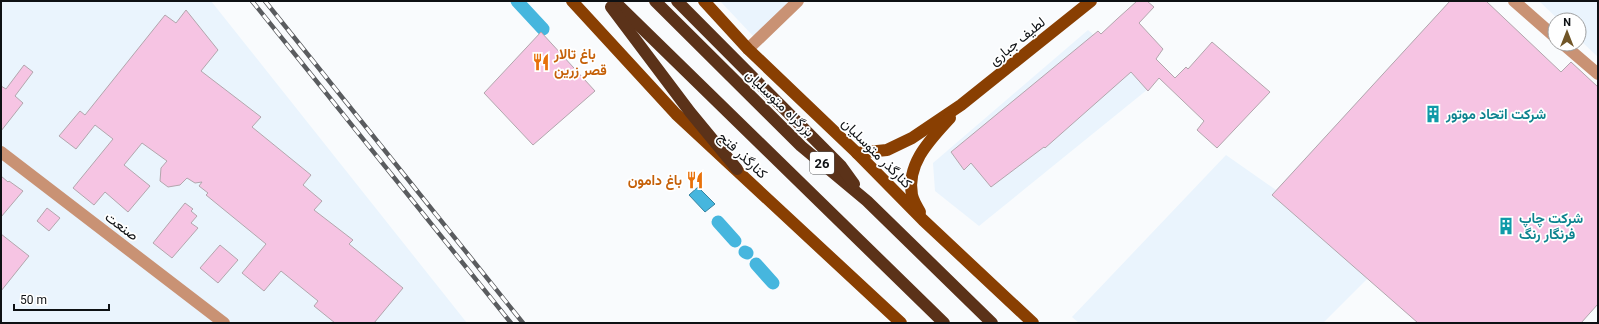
<svg xmlns="http://www.w3.org/2000/svg" width="1599" height="324" font-family="Roboto,Vazirmatn,sans-serif">
  <rect width="100%" height="100%" fill="#f9fbfd"/>
  <!-- built -->
  <g fill="#eaf4fd">
    <path d="M1 1H211L467 323H1Z"/>
    <path d="M720 1H791L754 37Z"/>
    <path d="M1450 1H1486L1368 278 1323 323H1079L1072 317 1226 155 1276 190Z"/>
    <path d="M1539 1H1598V57L1579 39V20H1559Z"/>
    <path d="M1088 30 1153 85 979 226 935 191 933 163Z"/>
  </g>
  <!-- water -->
  <path fill="#46b6de" stroke="#3584a1" d="M698 187 715 204 705 212 689 195Z"/>
  <g fill="none" stroke-linecap="round" stroke-linejoin="round">
    <!-- canal -->
    <g stroke="#46b6de" stroke-width="13">
      <path d="M517 1 543 29"/>
      <path d="M718 222 735 241"/>
      <path d="M745 252 747 253"/>
      <path d="M756 264 773 283"/>
    </g>
  </g>
  <!-- building -->
  <g fill="#f6c4e3" stroke="#b2a6ad">
    <path d="M1137 1H1147L1154 7 1139 23 1163 49 1156 59 1175 78 1186 67 1188 69 1212 42 1270 92 1217 148 1197 130 1204 121 1159 78 1148 91 1131 72 1045 148 1044 147 991 187 971 163 964 170 951 152 1098 31 1101 34 1117 19Z"/>
    <path d="M1450 1H1486L1561 72 1571 62 1598 87V304L1581 323H1418L1272 195Z"/>
    <path d="M186 10 218 50 201 71 261 117 252 127 311 175 303 185 322 201 314 210 353 240 349 244 403 288 374 323H335L314 306 318 301 281 271 264 291 242 273 266 244 206 195 208 193 199 186 202 182 195 183 187 178 180 185 168 187 160 181 161 168 167 161 142 143 124 165 150 186 128 212 105 192 94 205 73 188 113 139 95 125 76 149 59 136 80 111 85 115 165 15 176 23Z"/>
    <path d="M541 32 595 91 533 145 484 93Z"/>
    <path d="M24 65 33 72 15 96 23 103 1 131V86L6 89Z"/>
    <path d="M1 176 8 182 9 181 23 191 1 217Z"/>
    <path d="M185 203 193 209 191 211 197 216 191 223 198 228 172 258 153 243Z"/>
    <path d="M47 208 60 218 49 231 37 221Z"/>
    <path d="M1 234 29 256 1 291Z"/>
    <path d="M220 245 238 260 218 283 200 268Z"/>
  </g>
  <g fill="none" stroke-linecap="round" stroke-linejoin="round">
    <!-- minor -->
    <g stroke="#c99274" stroke-width="12">
      <path d="M1514 1 1555 37"/>
      <path d="M1563 44 1598 74"/>
      <path d="M748 49 798 1"/>
      <path d="M1 152 224 323"/>
    </g>
    <!-- major -->
    <g stroke="#893f02" stroke-width="12">
      <path d="M572 1 676 114 901 323"/>
      <path d="M704 1 748 49 857 153 923 220 1033 323"/>
      <path d="M857 153 887 150 912 138 961 105 1091 1"/>
      <path d="M920 212C917 207 913 200 912 195 906 163 931 139 950 118"/>
    </g>
    <!-- highway -->
    <g stroke="#5b3219" stroke-width="12">
      <path d="M614 1 944 323"/>
      <path d="M655 1 801 146 867 201 992 323"/>
      <path d="M677 1 841 166 854 184"/>
      <path d="M611 7 690 112 737 169"/>
    </g>
    <!-- rail casing -->
    <g stroke="#5a5c5f" stroke-width="4.5">
      <g id="rail">
        <path d="M252 1 511 323"/>
        <path d="M265 1 523 323"/>
      </g>
    </g>
    <!-- rail -->
    <use href="#rail" stroke="#fff" stroke-width="3" stroke-dasharray="9" stroke-linecap="butt"/>
  </g>
  <!-- icons -->
  <defs>
    <g id="restaurant-bare" transform="scale(1.38)"><path d="M-5-6h1v4h1v-4h1v4h1v-4h1v5L-1.5 .5V6h-2V.5L-5-1ZM5-6V6H3V1.5H1.5Q1.5-4 5-6Z" fill="#e8710a" stroke="#fff" stroke-width="2.5" paint-order="stroke"/></g>
    <g id="building-bare" transform="scale(1.38)"><path d="M-4-6H4V6H1V3H-1V6H-4ZM-2.5-4.3h1.7v1.8h-1.7ZM.8-4.3h1.7v1.8H.8ZM-2.5-1h1.7V.8h-1.7ZM.8-1h1.7V.8H.8Z" fill="#0f9aa8" stroke="#fff" stroke-width="2.5" paint-order="stroke"/></g>
  </defs>
  <g fill-rule="evenodd">
    <use href="#restaurant-bare" x="541" y="62"/>
    <use href="#building-bare" x="1433" y="114"/>
    <use href="#restaurant-bare" x="695" y="180"/>
    <use href="#building-bare" x="1506" y="226"/>
  </g>
  <g text-anchor="middle" stroke-width="3.5" stroke-linejoin="round" paint-order="stroke">
    <!-- shield labels -->
    <rect fill="#fff" stroke="#56585a" stroke-width="1" x="810" y="152" width="24" height="22" rx="3"/>
    <g font-size="13" font-weight="bold" fill="#0e1114">
      <text x="822" y="168">26</text>
    </g>
    <!-- street labels -->
    <g font-size="14" fill="#0e1114" stroke="#fff">
      <text transform="translate(1017 41) rotate(-39)" y="5">لطیف جباری</text>
      <text transform="translate(780 103) rotate(44)" y="5">بزرگراه متوسلیان</text>
      <text transform="translate(877 153) rotate(45)" y="5">کنارگذر متوسلیان</text>
      <text transform="translate(743 155) rotate(43)" y="5">کنارگذر فتح</text>
      <text transform="translate(122 226) rotate(37)" y="5">صنعت</text>
    </g>
    <!-- food labels -->
    <g font-size="14" font-weight="bold" fill="#c56008" stroke="#fff" text-anchor="start">
      <text x="554" y="59">باغ تالار<tspan x="554" dy="16">قصر زرین</tspan></text>
      <text x="682" y="185" text-anchor="end">باغ دامون</text>
    </g>
    <!-- culture labels -->
    <g font-size="14" font-weight="bold" fill="#0d838f" stroke="#fff" text-anchor="start">
      <text x="1446" y="119">شرکت اتحاد موتور</text>
      <text x="1519" y="223">شرکت چاپ<tspan x="1519" dy="16">فرنگار رنگ</tspan></text>
    </g>
  </g>
  <!-- border -->
  <rect width="1599" height="324" fill="none" stroke="#0e1114" stroke-width="4"/>
  <!-- north arrow -->
  <g transform="translate(1567 32)"><circle r="19" fill="#ffffff" stroke="#9fa0a1"/>
  <path d="M0-3L7 15L0 10L-7 15Z" fill="#715628"/>
  <text y="-6" font-size="11" font-weight="bold" text-anchor="middle" fill="#0e1114">N</text>
  </g>
  <!-- scale -->
  <path d="M14 304v6h95v-6" fill="none" stroke="#0e1114" stroke-width="2"/>
  <text x="20" y="304" font-size="12" fill="#0e1114" stroke="#ffffff" stroke-width="3" paint-order="stroke">50 m</text>
</svg>
